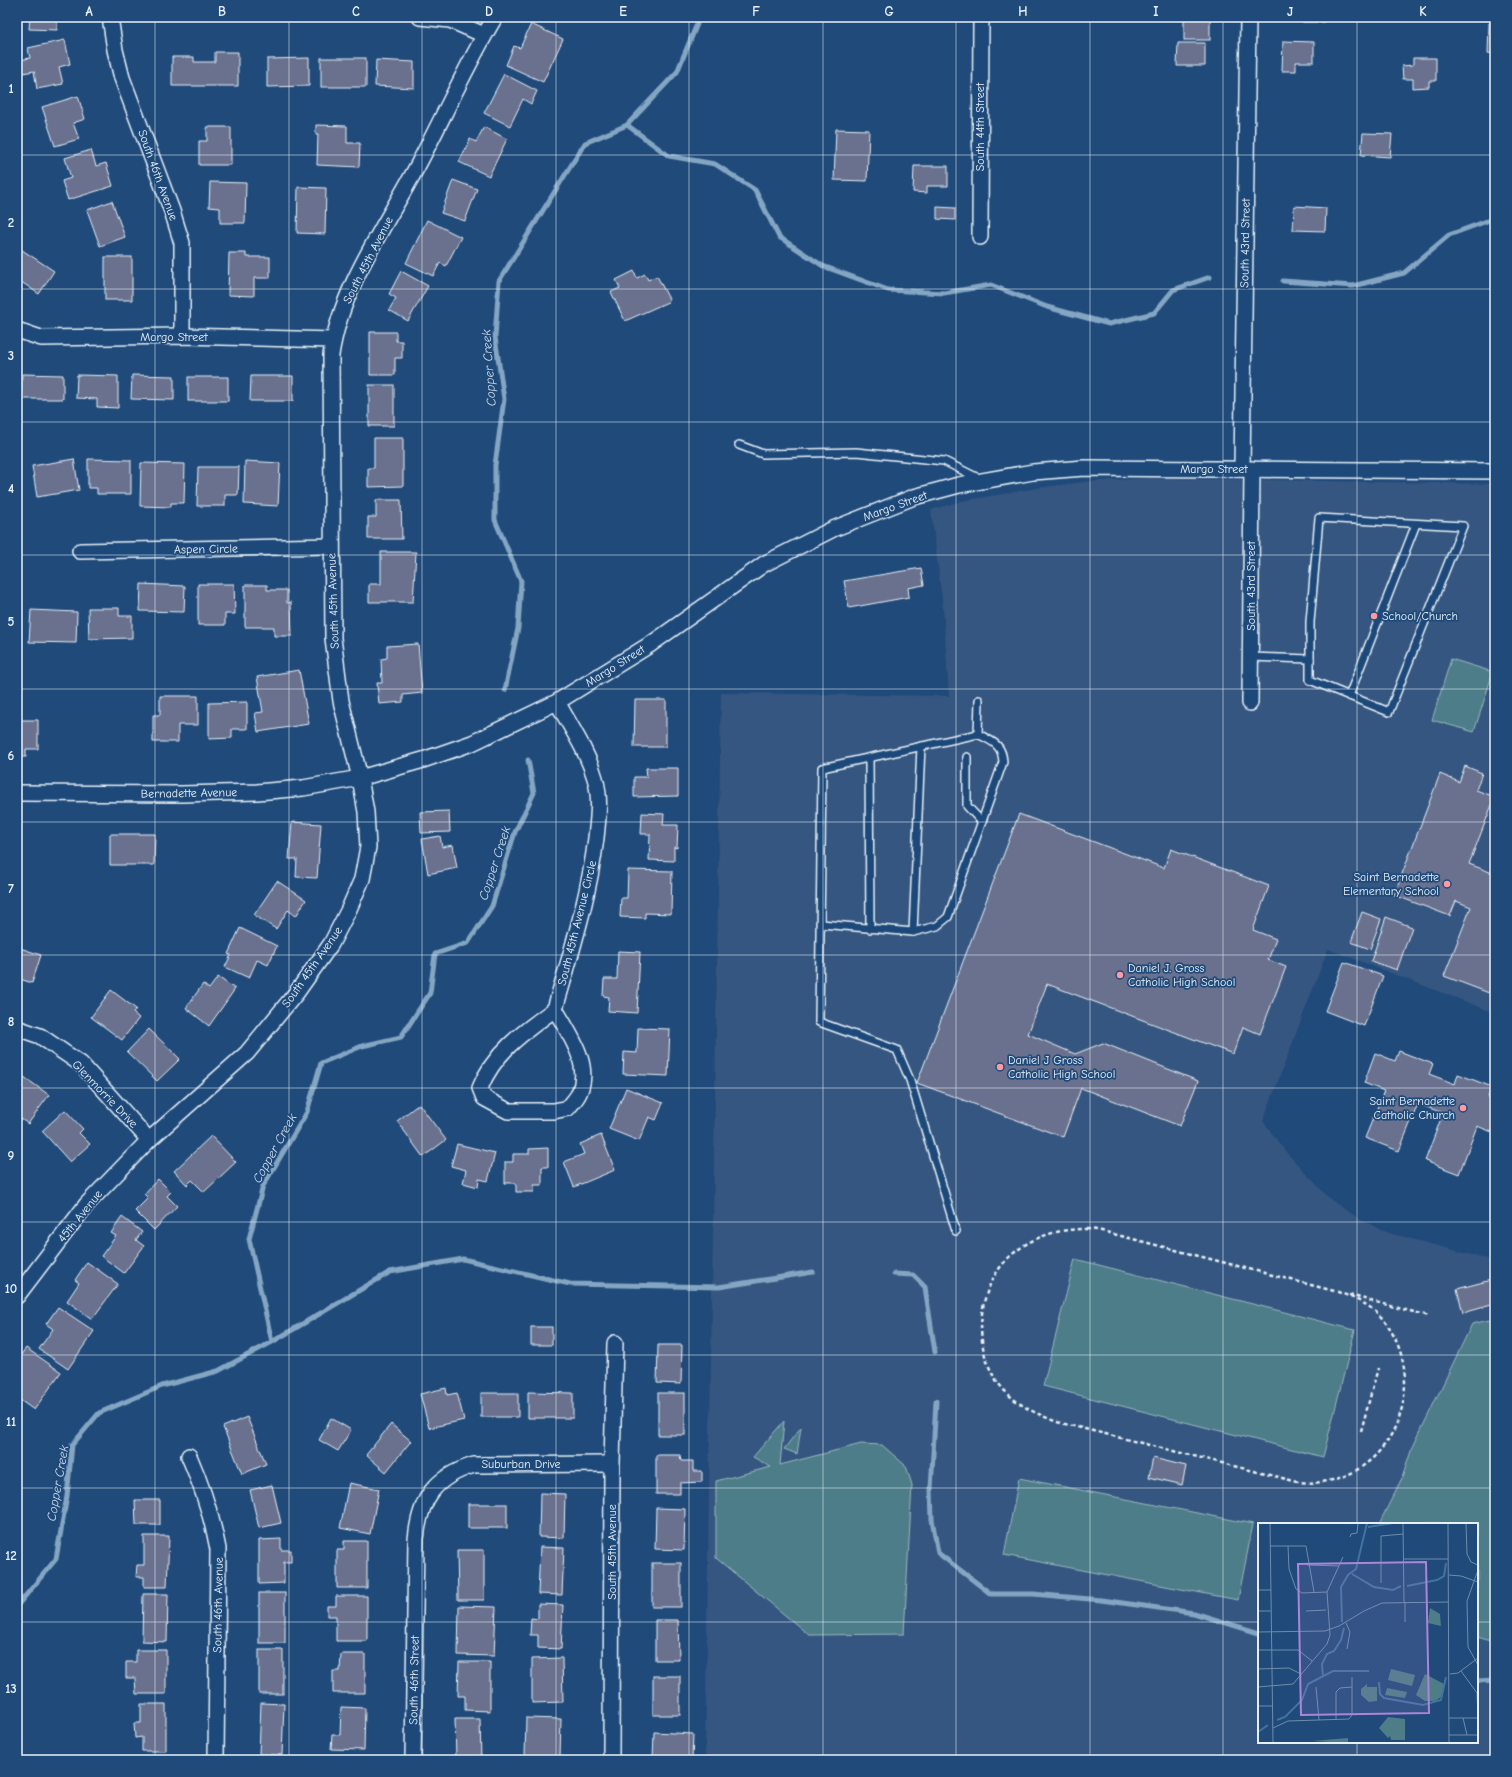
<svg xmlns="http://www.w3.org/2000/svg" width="1512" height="1777" font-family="'Comic Neue',sans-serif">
  <rect width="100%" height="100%" fill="#1f4a7a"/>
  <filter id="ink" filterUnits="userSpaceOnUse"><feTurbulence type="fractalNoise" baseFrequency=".025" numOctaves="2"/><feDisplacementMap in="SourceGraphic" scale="8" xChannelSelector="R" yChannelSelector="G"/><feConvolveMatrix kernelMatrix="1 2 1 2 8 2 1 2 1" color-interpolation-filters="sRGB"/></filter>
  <g filter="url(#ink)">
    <!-- built -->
    <path fill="#365680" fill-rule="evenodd" d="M1149 478 1495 484V1013L1328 949 1263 1121 1285 1151 1331 1200 1361 1220 1389 1233 1495 1261V1760H705L721 693 949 696 943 608 931 510 962 501 1037 488 1084 482ZM1259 1524H1477V1742H1259Z"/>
    <!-- green -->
    <g fill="#4e7d88" stroke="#9bb7c0">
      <path d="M1451 659 1493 672 1474 732 1432 720Z"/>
      <path d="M1075 1259 1355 1330 1323 1457 1043 1386Z"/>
      <path d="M1494 1319H1495V1642L1477 1637V1524H1379L1402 1478 1411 1451 1472 1324Z"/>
      <path d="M784 1421 780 1465 861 1444 882 1445 906 1466 912 1485 904 1634 809 1635 716 1558V1481L771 1467 753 1457Z"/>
      <path d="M801 1427 797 1454 784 1449Z"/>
      <path d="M1019 1478 1253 1524 1238 1600 1004 1555Z"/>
    </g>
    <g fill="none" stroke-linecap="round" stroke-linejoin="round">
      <!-- stream -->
      <g stroke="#85a6c3" stroke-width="5">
        <path d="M627 125 669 156 715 164 755 190 779 237 823 266 888 290 944 293 991 285 1047 307 1109 324 1154 313 1173 290 1210 277"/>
        <path d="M1283 281 1353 286 1404 273 1449 235 1495 218"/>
        <path d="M505 690 518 628 521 581 495 520V465L504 399 495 337 499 281 585 143 627 125 677 72 697 24V17"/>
        <path d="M894 1274 913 1275 925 1287 935 1352"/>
        <path d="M272 1342 249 1239 263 1186 307 1112 321 1063 362 1046 401 1037 430 993 435 954 468 943 492 906 515 832 534 793 528 760"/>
        <path d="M936 1401 931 1489 932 1519 938 1553 991 1594H1033L1101 1600 1194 1613 1259 1633"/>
        <path d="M17 1606 56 1559 67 1496 72 1445 99 1413 162 1386 218 1371 272 1342 390 1272 463 1259 570 1284 719 1287 813 1272"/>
        <path d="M1477 1681 1495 1680"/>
      </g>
    </g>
    <!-- building -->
    <g fill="#6a718e" stroke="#e8f1f8">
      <path d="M30 17H57V30L29 29Z"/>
      <rect x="1184" y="17" width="26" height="23"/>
      <rect x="1303" y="17" width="21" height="5"/>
      <path d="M1489 23H1495V54L1488 53Z"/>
      <path d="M531 24 563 39 543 82 506 65 514 46 520 48Z"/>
      <path d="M65 40 70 64 59 67 63 84 37 89 34 71 23 73 20 60 30 58 28 48Z"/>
      <path d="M1283 41 1314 42V62H1296V71H1282Z"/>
      <path d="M1178 43H1205V66H1177Z"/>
      <path d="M215 52H238V86H172V57H194V62H215Z"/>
      <path d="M309 58V86L267 87V59Z"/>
      <rect x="321" y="58" width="45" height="29"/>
      <path d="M1413 58H1436V81H1429V87L1413 88V79H1403L1402 66 1413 65Z"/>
      <path d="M376 60 414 62V88L375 86Z"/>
      <path d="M504 74 537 91 531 104 523 99 510 126 484 113Z"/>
      <path d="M78 96 85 119 73 123 79 139 55 146 42 107Z"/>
      <path d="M316 125 347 126V143H360L359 167 317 165 318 134H316Z"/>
      <path d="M207 127H231V165H199V141H207Z"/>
      <path d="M484 127 507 139 489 176 459 162 470 139 476 142Z"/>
      <path d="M836 129 869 130 867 181 834 180Z"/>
      <path d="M1363 133 1392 134 1390 157 1361 155Z"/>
      <path d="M91 150 96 166 106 163 113 186 68 200 62 181 71 178 65 158Z"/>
      <path d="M914 166H948V186H927V193L913 192Z"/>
      <path d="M453 180 477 189 465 221 441 213Z"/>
      <path d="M210 182 246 183 245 223H220V208L209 207Z"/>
      <path d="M298 187 326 188 325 234 297 233Z"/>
      <path d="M112 201 125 237 100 246 87 210Z"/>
      <path d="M1294 206 1326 208 1325 231 1293 230Z"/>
      <path d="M937 207 955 208V220L937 219Z"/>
      <path d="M427 220 461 237 446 266 440 263 433 276 406 263Z"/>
      <path d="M19 248 54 271 39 294 17 279V250Z"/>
      <path d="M229 253H246V257H270V278H254V296L228 295Z"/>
      <rect x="105" y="257" width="27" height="43"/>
      <path d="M401 271 428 286 408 321 389 310 396 298 389 294Z"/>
      <path d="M634 271 637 278 645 274 648 280 657 276 670 301 625 321 611 292 620 288 616 280Z"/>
      <path d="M370 332H396V341H402V358H395V375H370Z"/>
      <path d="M22 374 63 375V399H21Z"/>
      <path d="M77 375 118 376V408L97 407V399L76 398Z"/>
      <path d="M132 375 174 376V400L131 399Z"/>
      <path d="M251 376H293V401H250Z"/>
      <rect x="188" y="377" width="40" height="24"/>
      <rect x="369" y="385" width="25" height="41"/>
      <path d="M374 438H403V486L368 487V468H374Z"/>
      <path d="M74 459 79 490 37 497 32 466Z"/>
      <path d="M88 459 131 460V494H97V488H88Z"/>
      <path d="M245 461 280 463 278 506 244 504Z"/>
      <path d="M141 463 185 464 184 503H171V507L140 506Z"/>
      <path d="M198 467H239L238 495H225V506H197Z"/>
      <path d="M376 500H401L402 539H368V517H376Z"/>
      <path d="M381 552H416L413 602H369V584H381Z"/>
      <path d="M921 568 924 585 908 588 909 597 849 608 844 581Z"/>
      <path d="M141 584 185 586 184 612 140 611Z"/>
      <path d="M198 584H234L235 614H225V625H198Z"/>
      <path d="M245 585H267V590H287V603L291 602 292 636H274V627H245Z"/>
      <path d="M88 608H119V616H132V638L89 639Z"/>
      <path d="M31 610 77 612 76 643 29 642Z"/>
      <path d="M418 644 422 693 403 695V702L379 704 377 683H382L381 659 387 658V646Z"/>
      <path d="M299 670 309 724 258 732 255 713 263 712 257 677Z"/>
      <path d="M160 696H198V725H178V742H153V715H160Z"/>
      <path d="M635 700H666V747H634Z"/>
      <path d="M247 702V729H232V738L209 739V703Z"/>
      <path d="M17 720H38V749H26V757H17Z"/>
      <path d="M1465 766 1482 773 1476 790 1495 797 1469 864 1495 874V976L1489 993 1444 976 1471 907 1456 901 1450 916 1394 895 1440 774 1459 782Z"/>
      <path d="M646 768H678V796L634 797V777H647Z"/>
      <path d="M449 811 450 832 421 833 420 812Z"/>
      <path d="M642 813 664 814 663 825H678L677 848 674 847V861L649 860 650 834H641Z"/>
      <path d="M1019 814 1164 868 1171 849 1269 886 1253 930 1276 939 1268 960 1286 967 1260 1034 1243 1027 1233 1054 1047 984 1028 1034 1075 1054 1103 1043 1198 1081 1180 1126 1081 1088 1063 1137 917 1083Z"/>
      <path d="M292 822 321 824 317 878 296 877 297 859H289Z"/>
      <path d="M110 834H155L154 865H110Z"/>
      <path d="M440 836 442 847 453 845 457 868 428 874 422 839Z"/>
      <path d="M628 870 672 871 671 914 645 913V918L620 917 621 898H627Z"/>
      <path d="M277 881 306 900 296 916 288 910 276 929 254 915Z"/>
      <path d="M1362 912 1381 919 1370 949 1351 942Z"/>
      <path d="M1386 917 1412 927 1397 970 1371 961Z"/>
      <path d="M240 928 277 946 268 965 257 960 249 978 225 967 231 955 228 954Z"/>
      <path d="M17 947 41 955 32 983 17 978Z"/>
      <path d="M618 951 640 952 637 1013 608 1011 609 997 603 996 604 979H617Z"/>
      <path d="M1344 962 1383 976 1364 1026 1325 1011Z"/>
      <path d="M218 977 235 989 209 1026 186 1008 203 984 209 989Z"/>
      <path d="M111 990 136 1009 133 1013 139 1018 122 1040 91 1017Z"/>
      <path d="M638 1028 670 1029 668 1076 623 1074 624 1052 637 1053Z"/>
      <path d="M149 1029 180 1059 157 1081 127 1052Z"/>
      <path d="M1399 1051 1433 1064 1429 1074 1455 1084 1458 1074 1492 1087 1488 1097 1495 1099V1124L1492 1132 1477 1126 1459 1174 1425 1161 1443 1113 1418 1104 1399 1151 1365 1138 1384 1091 1364 1083 1375 1053 1395 1061Z"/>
      <path d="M17 1072 49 1095 28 1124 17 1116Z"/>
      <path d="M626 1088 663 1103 656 1120 649 1117 639 1141 609 1129Z"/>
      <path d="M419 1104 446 1140 423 1157 397 1121Z"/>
      <path d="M65 1110 83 1129 79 1133 90 1144 70 1162 42 1131Z"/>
      <path d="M601 1135 615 1170 574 1187 564 1162 584 1154 580 1144Z"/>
      <path d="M211 1136 236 1162 204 1192 192 1180 187 1185 174 1171Z"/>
      <path d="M457 1144 495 1153 488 1181 479 1179 478 1187 463 1183 466 1170 451 1166Z"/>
      <path d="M548 1148V1167H542V1185H534V1192H516V1183H505V1162H513V1154H529V1149Z"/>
      <path d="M158 1179 171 1192 167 1196 177 1206 154 1230 135 1211 148 1198 144 1194Z"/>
      <path d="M122 1217 142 1232 136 1240 144 1246 124 1273 101 1256 116 1236 111 1233Z"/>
      <path d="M87 1262 118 1284 92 1319 67 1301 79 1283 75 1280Z"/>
      <path d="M1491 1280 1495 1294V1304L1463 1313 1457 1289Z"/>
      <path d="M58 1307 94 1331 68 1369 39 1349 53 1329 46 1324Z"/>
      <rect x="531" y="1327" width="21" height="18"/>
      <path d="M658 1345H682L681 1384 657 1383Z"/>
      <path d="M26 1348 61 1372 34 1410 17 1398V1370L19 1368 17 1360Z"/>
      <path d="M446 1388 447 1395 457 1393 464 1420 429 1428 420 1394Z"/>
      <path d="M528 1392 573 1393V1418H528Z"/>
      <rect x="481" y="1393" width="37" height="24"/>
      <rect x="658" y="1393" width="27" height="42"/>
      <path d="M247 1417 266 1464 242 1474 223 1427Z"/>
      <path d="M331 1418 351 1430 338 1451 319 1440Z"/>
      <path d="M391 1424 411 1441 386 1472 366 1455Z"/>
      <path d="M656 1455H680L681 1461H693V1471H702V1482L680 1483V1494H656Z"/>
      <path d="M1153 1458 1186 1466 1182 1485 1149 1477Z"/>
      <path d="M349 1483 379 1489 370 1534 340 1528Z"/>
      <path d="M272 1485 281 1523 259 1528 250 1490Z"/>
      <path d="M540 1493 565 1494 564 1538 539 1537Z"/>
      <path d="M135 1500H160V1525H136Z"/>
      <rect x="468" y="1504" width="39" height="24"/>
      <path d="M656 1508 685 1509 684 1550 655 1549Z"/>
      <path d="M144 1536H169L167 1587H144V1577H136L137 1565H144Z"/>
      <path d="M281 1539V1550H291V1562H284V1583L259 1584V1540Z"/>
      <path d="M344 1541H367V1588H337V1550H344Z"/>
      <path d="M540 1547 564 1548 562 1595 538 1594Z"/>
      <path d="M457 1550H484V1600H458Z"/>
      <rect x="652" y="1563" width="29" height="44"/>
      <rect x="259" y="1593" width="26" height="50"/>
      <path d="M143 1594H168L167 1642 142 1641Z"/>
      <path d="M336 1596H367V1641H336V1616H327V1606H336Z"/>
      <path d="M538 1604 563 1605 561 1649 538 1648V1635H530L531 1618 538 1619Z"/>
      <path d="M459 1606 496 1607 494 1656 458 1655Z"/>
      <path d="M655 1620H678L679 1660H655Z"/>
      <path d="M136 1650H166V1694H136L135 1678H126V1662H136Z"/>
      <rect x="259" y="1650" width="24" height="44"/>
      <path d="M341 1654H365V1693H333V1671H340Z"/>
      <path d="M562 1658 563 1702 532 1703V1659Z"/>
      <path d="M459 1662H490V1711L465 1710V1696H458Z"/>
      <rect x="653" y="1676" width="27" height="39"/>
      <path d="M261 1703 284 1704 282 1755 259 1754Z"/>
      <path d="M141 1704H166V1751H142V1737L135 1738 134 1723H141Z"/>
      <path d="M341 1707 365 1708 364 1750 331 1749 332 1735H340Z"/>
      <path d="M526 1718 561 1719 560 1757 525 1756Z"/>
      <path d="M455 1719H480L481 1760H456Z"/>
      <path d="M654 1732 693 1734 692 1760H653Z"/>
    </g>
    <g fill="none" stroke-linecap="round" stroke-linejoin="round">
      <!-- service casing -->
      <g stroke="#e8f1f8" stroke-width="10">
        <g id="service">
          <path d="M739 445 763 454 856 452 944 461 982 480"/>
          <path d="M1319 518 1463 526 1389 712 1310 680V622Z"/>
          <path d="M1251 657 1310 659"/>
          <path d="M1349 696 1416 524"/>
          <path d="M967 757V806L982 822"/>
          <path d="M869 758 870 929"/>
          <path d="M821 924 913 932 937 926 948 917 1003 762C1002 744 993 742 978 734"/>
          <path d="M913 932 921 746"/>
          <path d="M956 1231 910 1080 897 1050 819 1022 822 768 978 734 979 700"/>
        </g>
      </g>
      <!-- minor casing -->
      <g stroke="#e8f1f8" stroke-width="18">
        <g id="minor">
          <path d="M110 17 115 50 122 78 172 211 182 243V336"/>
          <path d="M420 17 450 20 484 35"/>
          <path d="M980 237 981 17"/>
          <path d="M17 330 41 338 182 336 333 340"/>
          <path d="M1242 469 1248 17"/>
          <path d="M80 551 331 546"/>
          <path d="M1250 703 1252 469"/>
          <path d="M17 793 182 794 257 792 303 788 360 778 423 760 472 743 557 702 651 644 764 564 833 529 914 497 959 485 1033 472 1084 468 1495 471"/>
          <path d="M555 1009C571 953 589 897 596 838 598 818 601 798 595 778 587 751 571 727 557 702"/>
          <path d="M555 1009C569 1034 592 1064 579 1093 577 1098 572 1103 568 1108L554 1111H508L484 1098 480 1088C494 1052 525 1031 555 1009Z"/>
          <path d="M17 1028 40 1036 81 1064 149 1140"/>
          <path d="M17 1296 87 1204 149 1140 247 1053 297 992 331 944 349 909 362 879 368 847 366 812 360 778 341 701 333 638 331 355C341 286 387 224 419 163 445 114 467 64 495 17"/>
          <path d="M189 1456C202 1486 212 1517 218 1549L216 1760"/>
          <path d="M413 1760 416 1539C420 1499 434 1477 474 1465L612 1464"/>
          <path d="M611 1760 612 1464 615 1343"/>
        </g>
      </g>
      <!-- path -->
      <g stroke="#e8f1f8" stroke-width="2.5" stroke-dasharray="4 3" stroke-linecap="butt">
        <path d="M1086 1229 1098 1230 1338 1292C1354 1298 1371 1305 1382 1318 1437 1386 1387 1492 1298 1482L1057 1422C1040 1415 1023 1408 1009 1395 969 1359 973 1285 1015 1252 1036 1235 1060 1229 1086 1229Z"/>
        <path d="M1349 1295 1429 1316"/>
        <path d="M1361 1431 1378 1368"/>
      </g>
      <!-- service -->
      <use href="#service" stroke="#1f4a7a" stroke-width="7"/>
      <!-- minor -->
      <use href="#minor" stroke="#1f4a7a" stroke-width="15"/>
    </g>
  </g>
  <!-- grid -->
  <path fill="none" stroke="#e8f1f8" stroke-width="1" stroke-opacity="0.55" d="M155 17V1760M289 17V1760M422 17V1760M556 17V1760M689 17V1760M823 17V1760M956 17V1760M1090 17V1760M1223 17V1760M1357 17V1524M17 155H1495M17 289H1495M17 422H1495M17 555H1495M17 689H1495M17 822H1495M17 955H1495M17 1088H1495M17 1222H1495M17 1355H1495M17 1488H1495M17 1622H1259M1477 1622H1495M1357 1742V1760"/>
  <!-- markers -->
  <g fill="#ff9aa2" stroke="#1f4a7a" stroke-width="1.5">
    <circle cx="1374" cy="616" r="4"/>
    <circle cx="1447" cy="884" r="4"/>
    <circle cx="1120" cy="975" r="4"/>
    <circle cx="1000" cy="1067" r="4"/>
    <circle cx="1463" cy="1108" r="4"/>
  </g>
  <g text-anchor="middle" stroke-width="3.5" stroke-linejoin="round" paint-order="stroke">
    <!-- street labels -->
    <g font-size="12" fill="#e8f1f8" stroke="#1f4a7a">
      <text transform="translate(980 127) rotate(-90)" y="4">South 44th Street</text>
      <text transform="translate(158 175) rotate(70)" y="4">South 46th Avenue</text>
      <text transform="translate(1245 243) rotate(-89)" y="4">South 43rd Street</text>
      <text transform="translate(368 260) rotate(-63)" y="4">South 45th Avenue</text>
      <text x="174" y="341">Margo Street</text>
      <text x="1214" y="473">Margo Street</text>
      <text transform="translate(895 506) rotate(-20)" y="4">Margo Street</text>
      <text transform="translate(206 549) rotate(-1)" y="4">Aspen Circle</text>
      <text transform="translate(1251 586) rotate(-90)" y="4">South 43rd Street</text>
      <text transform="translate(333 601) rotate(-92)" y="4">South 45th Avenue</text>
      <text transform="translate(615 666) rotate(-32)" y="4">Margo Street</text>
      <text transform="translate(189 793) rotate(-1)" y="4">Bernadette Avenue</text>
      <text transform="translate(577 923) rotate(-76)" y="4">South 45th Avenue Circle</text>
      <text transform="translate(312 967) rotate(-55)" y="4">South 45th Avenue</text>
      <text transform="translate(105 1094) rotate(46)" y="4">Glenmorrie Drive</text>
      <text transform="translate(80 1216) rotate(-51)" y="4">45th Avenue</text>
      <text x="521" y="1468">Suburban Drive</text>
      <text transform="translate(612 1552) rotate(-90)" y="4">South 45th Avenue</text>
      <text transform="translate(218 1605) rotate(-89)" y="4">South 46th Avenue</text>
      <text transform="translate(414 1680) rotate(-89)" y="4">South 46th Street</text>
    </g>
    <!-- poi labels -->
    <g font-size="12" fill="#e8f1f8" stroke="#1f4a7a" text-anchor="start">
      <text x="1382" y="620">School/Church</text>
      <text x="1439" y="881" text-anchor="end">Saint Bernadette<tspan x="1439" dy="14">Elementary School</tspan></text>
      <text x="1128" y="972">Daniel J. Gross<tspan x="1128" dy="14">Catholic High School</tspan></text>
      <text x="1008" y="1064">Daniel J Gross<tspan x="1008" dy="14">Catholic High School</tspan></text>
      <text x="1455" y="1105" text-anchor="end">Saint Bernadette<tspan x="1455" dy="14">Catholic Church</tspan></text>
    </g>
    <!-- water labels -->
    <g font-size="13" font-style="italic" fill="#cfdeeb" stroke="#1f4a7a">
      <text transform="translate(488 368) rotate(-94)" y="5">Copper Creek</text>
      <text transform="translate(494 863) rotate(-72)" y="5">Copper Creek</text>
      <text transform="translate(274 1148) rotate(-61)" y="5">Copper Creek</text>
      <text transform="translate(57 1483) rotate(-80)" y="5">Copper Creek</text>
    </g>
  </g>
  <!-- overview -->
  <g transform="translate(1258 1523)">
    <rect width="220" height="220" fill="#1f4a7a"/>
    <path d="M172 85 182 91 183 103 170 100ZM133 146 157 152 154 163 130 157ZM167 151 186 161 183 174 177 178H167L158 172ZM109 161V164H119V178L111 179 103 172V166ZM129 165 149 169 147 175 127 172ZM130 194 147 196V217H133L132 213 130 215 121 205ZM90 215V220L54 218Z" fill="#4e7d88"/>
    <path fill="none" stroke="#4374a0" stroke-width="2" d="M110 4 135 0M94 51 116 64 135 67 143 63M149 63 179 57 186 53 188 40M84 99 83 64 90 52 98 46 109 0M65 154 64 141 69 131 76 128 83 117 86 105M121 159 122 171 126 175 165 182 183 177 188 154M19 197 27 194 44 177 50 161 75 148H111M0 209 10 202"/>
    <path fill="none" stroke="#6f8dac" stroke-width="1" d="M12 0 15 220M145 0 146 79M190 0 191 220M208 0 209 31 213 39 220 42M92 14 93 11 99 10 100 0M12 23H48L56 69M30 23 31 46 38 66 44 70 69 69M146 36H190M49 42 81 43M220 47 209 78 210 124 220 142M191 52 203 53 220 59M123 60V13L145 11M0 67H13M147 79V99M0 88H13M48 88 68 87M88 100 92 109 89 126M0 109 67 108 81 103 106 88 124 80 191 79M0 127H40L54 138M0 146 31 145 43 151M203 148 219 170 220 195M192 151 200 150 220 135M0 164 35 161 69 121 72 112 69 69 85 34M58 164 61 197M0 183H14M191 195H220M205 195 209 212M78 197V169L82 165 94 164M15 205 30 198 91 196 94 192V154M191 212H220"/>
    <path fill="#ac85d9" fill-opacity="0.15" stroke="#ac85d9" stroke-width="2" d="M168 39 171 190 43 192 40 41Z"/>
    <rect width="220" height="220" fill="none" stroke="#e8f1f8" stroke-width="2"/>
  </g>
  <!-- margin -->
  <rect width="1512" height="1777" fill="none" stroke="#1f4a7a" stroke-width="44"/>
  <rect x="22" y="22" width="1468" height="1733" fill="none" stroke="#e8f1f8" stroke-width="1.5"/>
  <g font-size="13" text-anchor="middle" font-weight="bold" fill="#e8f1f8">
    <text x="89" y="16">A</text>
    <text x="222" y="16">B</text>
    <text x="356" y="16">C</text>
    <text x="489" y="16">D</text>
    <text x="623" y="16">E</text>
    <text x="756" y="16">F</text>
    <text x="889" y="16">G</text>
    <text x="1023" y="16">H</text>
    <text x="1156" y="16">I</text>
    <text x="1290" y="16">J</text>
    <text x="1423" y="16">K</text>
    <text x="11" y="93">1</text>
    <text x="11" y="227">2</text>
    <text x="11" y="360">3</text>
    <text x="11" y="493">4</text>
    <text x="11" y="626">5</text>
    <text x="11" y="760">6</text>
    <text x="11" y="893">7</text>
    <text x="11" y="1026">8</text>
    <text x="11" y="1160">9</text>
    <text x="11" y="1293">10</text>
    <text x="11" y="1426">11</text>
    <text x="11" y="1560">12</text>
    <text x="11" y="1693">13</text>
  </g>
</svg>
